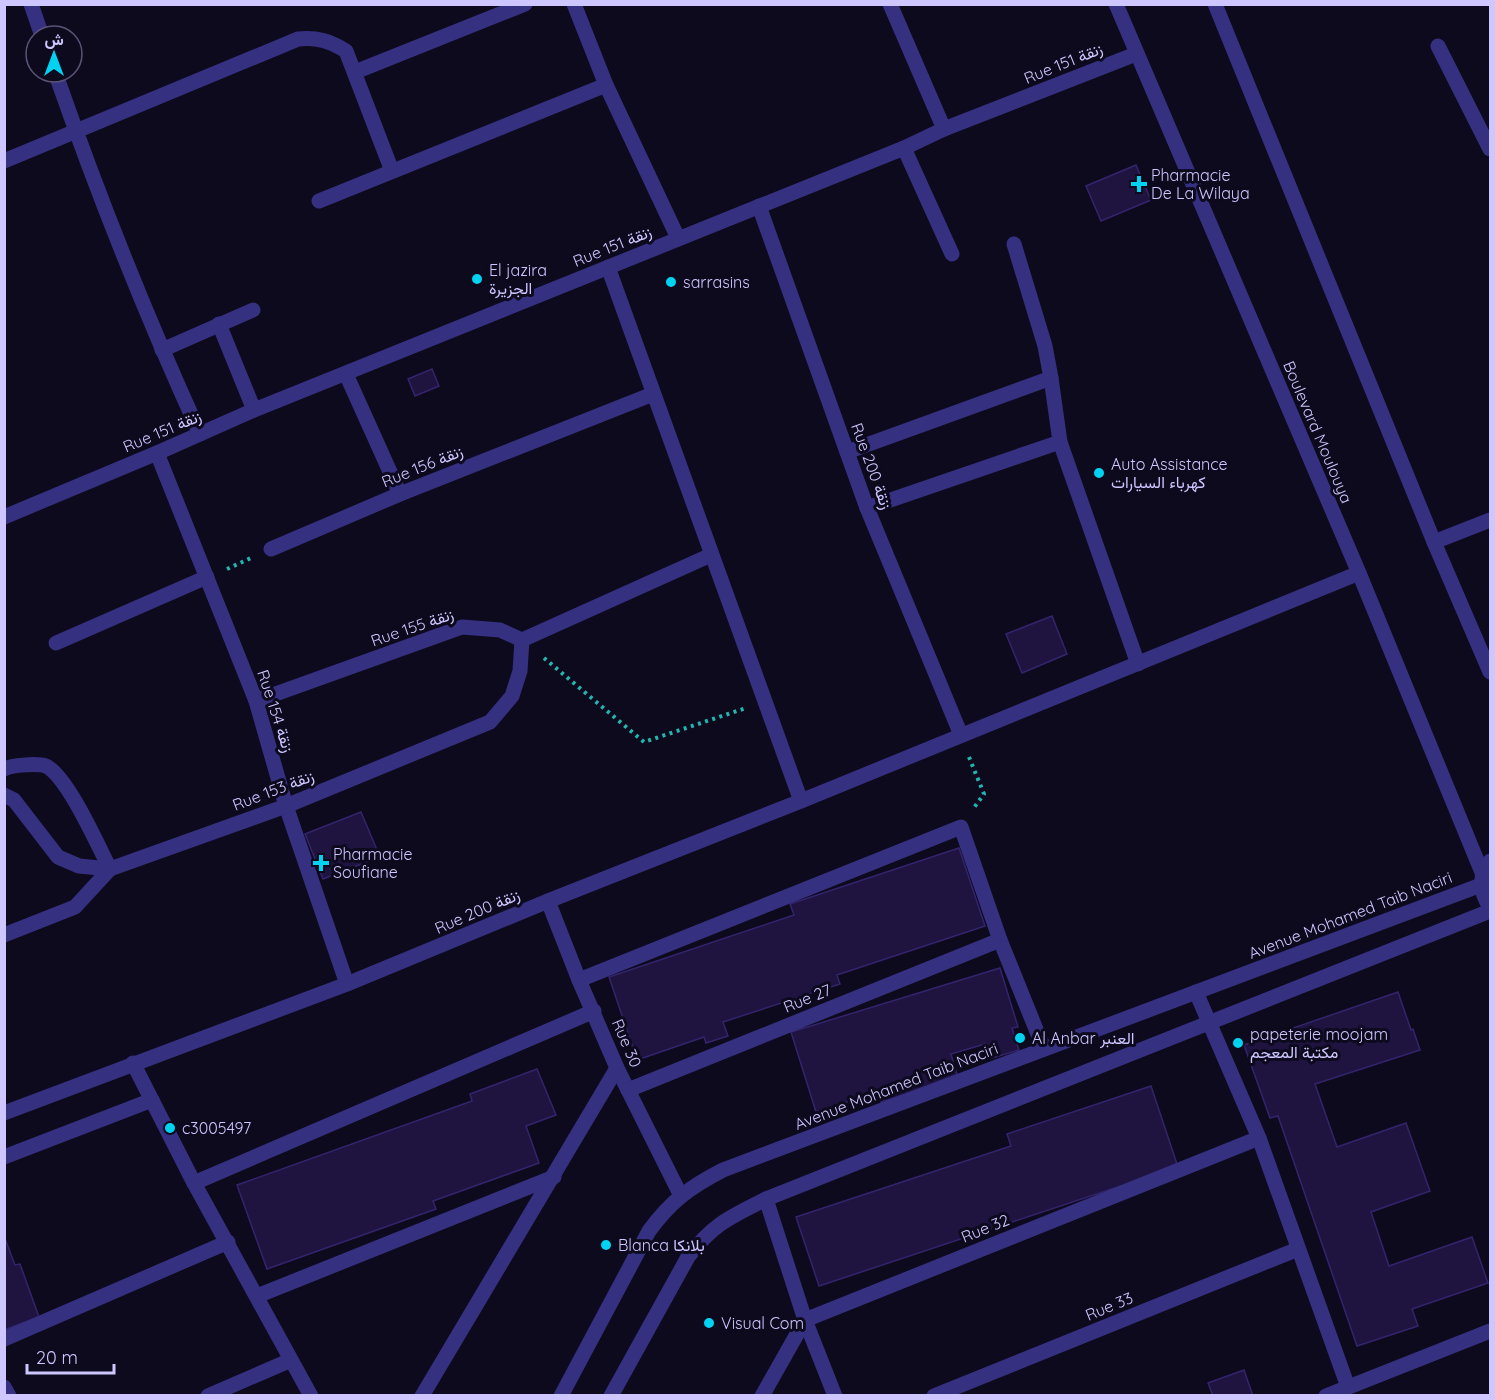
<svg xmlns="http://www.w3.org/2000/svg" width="1495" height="1400" font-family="Quicksand,Vazirmatn,sans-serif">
  <rect width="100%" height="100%" fill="#0d0a1d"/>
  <!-- building -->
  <g fill="#1e143f" stroke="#34246d" stroke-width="1.5">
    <path d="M1136 165 1151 200 1101 221 1086 186Z"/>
    <path d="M432 369 439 386 415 396 408 379Z"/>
    <path d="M1052 616 1067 654 1022 673 1006 634Z"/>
    <path d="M361 812 380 857 323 879 305 834Z"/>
    <path d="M959 848 985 926 837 975 840 984 723 1022 728 1036 706 1043 704 1037 637 1060 609 977 794 915 790 904Z"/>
    <path d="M1000 968 1018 1027 1012 1028 1019 1050 989 1059 985 1044 951 1054 958 1078 881 1102 878 1092 816 1112 791 1032Z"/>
    <path d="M1398 992 1411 1030 1413 1029 1420 1050 1315 1084 1337 1147 1406 1123 1430 1191 1371 1212 1389 1266 1472 1237 1488 1283 1412 1309 1418 1326 1357 1346 1278 1116 1270 1118 1244 1045Z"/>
    <path d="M537 1069 556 1115 526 1126 539 1163 433 1201 436 1209 267 1269 237 1185 472 1101 470 1094Z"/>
    <path d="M1151 1086 1178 1167 819 1286 796 1217 1011 1146 1007 1134Z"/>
    <path d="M4 1236 15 1265 20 1264 39 1317 4 1330Z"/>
    <path d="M1244 1370 1253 1396H1213L1208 1383Z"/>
  </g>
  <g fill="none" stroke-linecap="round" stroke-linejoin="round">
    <!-- path -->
    <g stroke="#22b6b1" stroke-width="4" stroke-dasharray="3 4.5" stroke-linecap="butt">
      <path d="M227 569 253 557"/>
      <path d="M544 658 644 742 746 708"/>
      <path d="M969 757 984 794 973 809"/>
    </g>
    <!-- service -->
    <path stroke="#353080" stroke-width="15" d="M4 1157 152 1100"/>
    <!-- pedestrian -->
    <g stroke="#353080" stroke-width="15">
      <path d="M219 324 254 410"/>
      <path d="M162 350 253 310"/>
    </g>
    <!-- minor -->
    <g stroke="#353080" stroke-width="15">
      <path d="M31 4 42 36"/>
      <path d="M574 4 606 85 678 238"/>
      <path d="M890 4 944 129"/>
      <path d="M1438 46 1490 149"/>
      <path d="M55 72C98 195 146 316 200 434"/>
      <path d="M355 72 525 4"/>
      <path d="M904 148 952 254"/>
      <path d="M4 161 298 39C317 37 330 41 346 51L392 171"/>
      <path d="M319 201 606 85"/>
      <path d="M759 206 867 508 961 735"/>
      <path d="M608 267 801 801"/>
      <path d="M346 374 400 494"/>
      <path d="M1051 378 1060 442"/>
      <path d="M847 452 1051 378 1045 346 1014 244"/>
      <path d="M157 453 256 701 286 806 347 984"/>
      <path d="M867 508 1060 442 1138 664"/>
      <path d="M4 517 157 453 254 410 904 148 944 129 1136 54"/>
      <path d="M1434 542 1490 520"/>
      <path d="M271 549 400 494 653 394"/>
      <path d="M56 643 207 577"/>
      <path d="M256 701 462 627 500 630 522 640 711 555"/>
      <path d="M4 769C12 765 38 763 46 766 68 777 98 846 110 869"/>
      <path d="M4 795 14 800 58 857 79 866 110 869 286 806 490 722 512 696 520 671 522 640"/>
      <path d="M548 901 579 980 617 1068 681 1196"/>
      <path d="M4 935 75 907 110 869"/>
      <path d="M579 980 961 827 1000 940 1044 1049"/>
      <path d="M1196 992 1259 1138 1348 1387"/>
      <path d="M133 1063 194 1183 311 1396"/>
      <path d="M628 1090 1000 940"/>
      <path d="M4 1113 347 984 548 901 801 801 1359 573"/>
      <path d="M194 1183 594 1011"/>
      <path d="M766 1199 805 1320 835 1396"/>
      <path d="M257 1296 554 1177"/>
      <path d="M4 1339 228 1242"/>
      <path d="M4 1387 9 1396"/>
      <path d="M208 1396 291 1360"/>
      <path d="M422 1396 617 1068"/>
      <path d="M762 1396 805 1320 1259 1138"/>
      <path d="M934 1396 1298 1249"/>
      <path d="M1326 1396 1490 1331"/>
    </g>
    <!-- tertiary -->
    <g stroke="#353080" stroke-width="15">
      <path d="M1116 4 1359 573 1483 875"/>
      <path d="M1215 4 1434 542 1490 672"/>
      <path d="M1490 861C1478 874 1480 893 1490 907"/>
      <path d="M561 1396 649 1231C671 1201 690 1187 723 1170L1481 885"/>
      <path d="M611 1396 688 1257C713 1224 730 1217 766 1199L1490 911"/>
    </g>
  </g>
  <!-- markers -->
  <g fill="#00d3f1" stroke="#0d0a1d" stroke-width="2">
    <path d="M1136 175h6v6h6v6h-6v6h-6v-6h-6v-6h6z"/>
    <circle cx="477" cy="279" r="6"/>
    <circle cx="671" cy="282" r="6"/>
    <circle cx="1099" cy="473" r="6"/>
    <path d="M318 854h6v6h6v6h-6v6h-6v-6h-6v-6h6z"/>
    <circle cx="1020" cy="1038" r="6"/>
    <circle cx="1238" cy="1043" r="6"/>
    <circle cx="170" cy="1128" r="6"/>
    <circle cx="606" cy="1245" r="6"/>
    <circle cx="709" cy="1323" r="6"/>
  </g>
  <g text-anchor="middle" stroke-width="6" stroke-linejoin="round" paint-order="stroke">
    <!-- street labels -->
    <g font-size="16" fill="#cec6ff" stroke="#0d0a1d">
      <text transform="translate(1063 63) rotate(-22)" y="6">Rue 151 زنقة</text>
      <text transform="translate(612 246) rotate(-22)" y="6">Rue 151 زنقة</text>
      <text transform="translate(162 431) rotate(-23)" y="6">Rue 151 زنقة</text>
      <text transform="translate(1318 432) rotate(67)" y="6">Boulevard Moulouya</text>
      <text transform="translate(422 466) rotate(-22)" y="6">Rue 156 زنقة</text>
      <text transform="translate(872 466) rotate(70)" y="6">Rue 200 زنقة</text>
      <text transform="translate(412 627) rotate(-19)" y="6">Rue 155 زنقة</text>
      <text transform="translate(276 711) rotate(72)" y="6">Rue 154 زنقة</text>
      <text transform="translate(273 790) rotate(-21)" y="6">Rue 153 زنقة</text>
      <text transform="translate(477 911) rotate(-23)" y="6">Rue 200 زنقة</text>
      <text transform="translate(1350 915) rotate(-21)" y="6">Avenue Mohamed Taib Naciri</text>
      <text transform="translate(807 998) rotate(-22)" y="6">Rue 27</text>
      <text transform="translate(627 1043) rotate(67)" y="6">Rue 30</text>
      <text transform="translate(896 1086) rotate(-21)" y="6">Avenue Mohamed Taib Naciri</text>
      <text transform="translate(985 1228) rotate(-22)" y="6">Rue 32</text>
      <text transform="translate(1109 1306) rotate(-22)" y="6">Rue 33</text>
    </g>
    <!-- poi labels -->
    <g font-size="16" fill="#cec6ff" stroke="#0d0a1d" text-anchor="start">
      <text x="1151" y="181">Pharmacie<tspan x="1151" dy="18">De La Wilaya</tspan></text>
      <text x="489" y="276">El jazira<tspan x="489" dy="18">الجزيرة</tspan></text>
      <text x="683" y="288">sarrasins</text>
      <text x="1111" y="470">Auto Assistance<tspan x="1111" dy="18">كهرباء السيارات</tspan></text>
      <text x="333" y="860">Pharmacie<tspan x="333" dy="18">Soufiane</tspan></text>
      <text x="1250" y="1040">papeterie moojam<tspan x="1250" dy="18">مكتبة المعجم</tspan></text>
      <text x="1032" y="1044">Al Anbar العنبر</text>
      <text x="182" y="1134">c3005497</text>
      <text x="618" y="1251">Blanca بلانكا</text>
      <text x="721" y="1329">Visual Com</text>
    </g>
  </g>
  <!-- border -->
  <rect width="1495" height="1400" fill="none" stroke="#cec6ff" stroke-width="12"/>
  <!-- north arrow -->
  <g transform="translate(54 54)"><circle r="28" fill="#0d0a1d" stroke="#5a5577" stroke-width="1.5"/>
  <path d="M0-4.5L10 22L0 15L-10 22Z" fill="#00d3f1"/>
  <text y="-9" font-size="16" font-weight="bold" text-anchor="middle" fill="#cec6ff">ش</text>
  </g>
  <!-- scale -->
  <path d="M27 1364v9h87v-9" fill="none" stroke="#cec6ff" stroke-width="3"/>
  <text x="36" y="1364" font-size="18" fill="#cec6ff" stroke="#0d0a1d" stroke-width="4.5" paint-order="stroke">20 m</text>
</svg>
